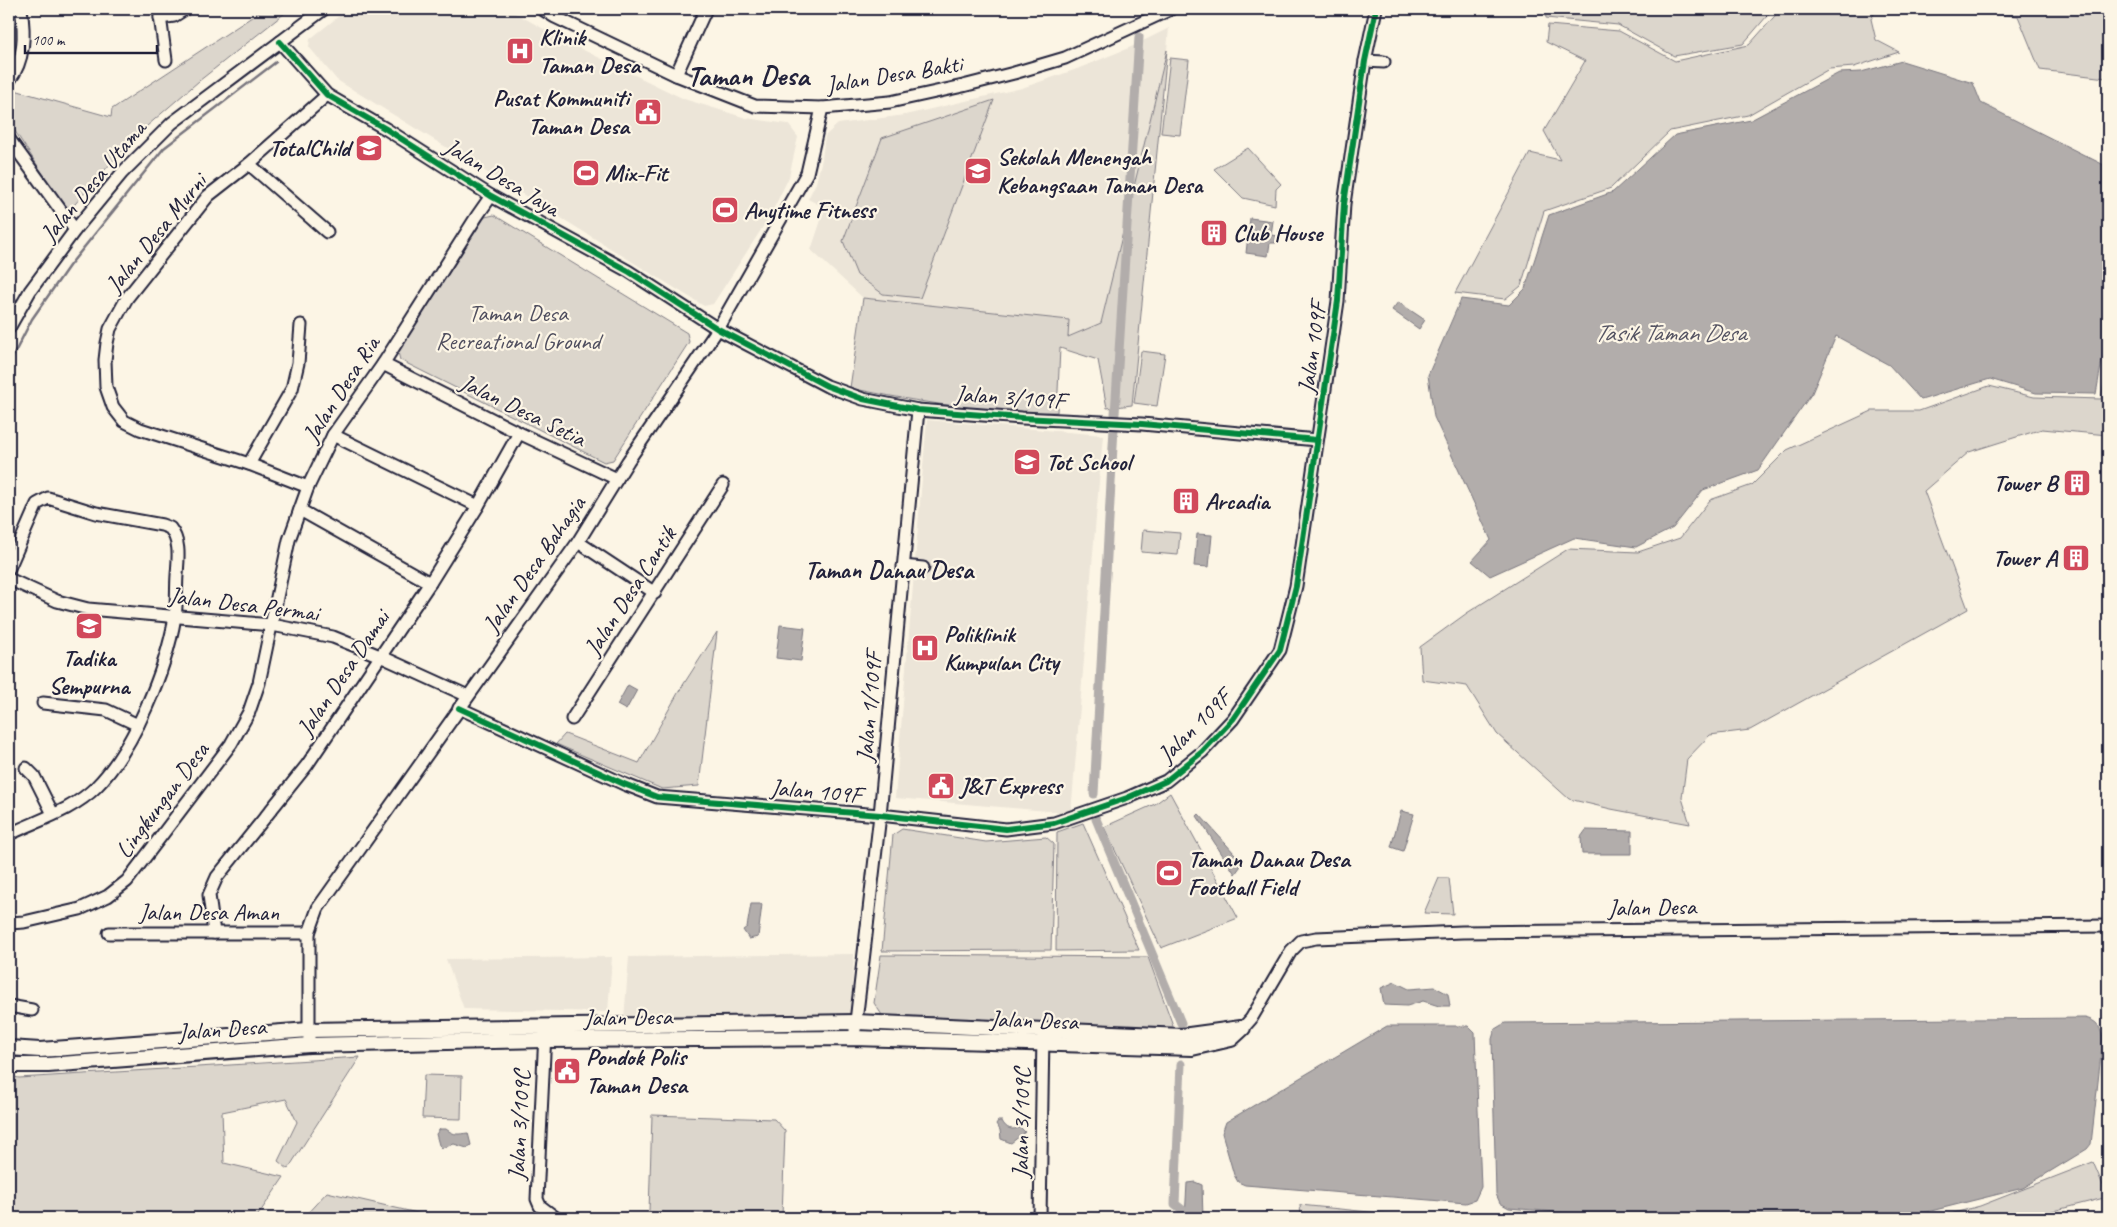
<svg xmlns="http://www.w3.org/2000/svg" width="2117" height="1227" font-family="Caveat,sans-serif">
  <rect width="100%" height="100%" fill="#fcf5e5"/>
  <filter id="ink" filterUnits="userSpaceOnUse"><feTurbulence type="fractalNoise" baseFrequency=".02" numOctaves="2"/><feDisplacementMap in="SourceGraphic" scale="10" xChannelSelector="R" yChannelSelector="G"/><feConvolveMatrix kernelMatrix="1 2 1 2 8 2 1 2 1" color-interpolation-filters="sRGB"/></filter>
  <g filter="url(#ink)">
    <!-- built -->
    <g fill="#ece5d8">
      <path d="M348 9H508L567 42 684 99 746 118 788 124 798 137 789 177 770 216 713 304 704 306 337 80 309 47 310 39Z"/>
      <path d="M1169 28 1167 50 1101 323 1068 337V320L863 298 811 250 825 208 808 199 816 183 822 159 825 136 838 124 905 115 1022 88 1077 69 1131 47Z"/>
      <path d="M927 420 1103 435 1071 813 895 798Z"/>
      <path d="M854 954 850 1015 624 1019 629 957Z"/>
      <path d="M612 957 608 1012 464 1009 446 959Z"/>
    </g>
    <!-- green -->
    <g fill="#dcd6cc" stroke="#7f7c84">
      <path d="M264 9H290L199 81 132 139 68 212 9 122V95L11 89 111 117 112 109Z"/>
      <path d="M1545 9H1773L1743 44 1674 56 1618 25 1546 18Z"/>
      <path d="M1781 9H1877L1871 19 1876 40 1899 52 1854 67 1829 69 1748 115 1670 131 1611 188 1544 211 1521 286 1505 299 1455 293 1530 153 1560 160 1544 131 1585 61 1546 42 1548 25 1619 31 1675 61 1749 45Z"/>
      <path d="M1931 9H2108V80L2106 78 2040 70 2018 16Z"/>
      <path d="M1167 50 1132 405 1107 408 1098 360 1060 348 1057 412C987 414 919 402 850 388L863 298 1069 320 1068 337 1101 323Z"/>
      <path d="M1170 58 1189 60 1180 135 1161 133Z"/>
      <path d="M994 100 920 298 883 294 857 275 843 241 882 138Z"/>
      <path d="M1248 148 1281 184 1276 189 1275 205 1243 198 1214 169Z"/>
      <path d="M494 215 687 333 689 342 613 460 604 462 400 360 398 352 485 217Z"/>
      <path d="M1141 351 1165 354 1157 406 1134 403Z"/>
      <path d="M2108 361V435L2042 429 1969 452 1924 491 1968 609 1750 730 1710 735 1687 759 1682 798 1690 824 1611 809 1569 799 1497 734 1467 686 1422 680 1420 647 1467 613 1568 549 1638 552 1680 538 1710 500 1752 485 1787 450 1872 411H1919L1989 386 2034 397 2101 399Z"/>
      <path d="M1143 530 1180 533 1178 555 1141 552Z"/>
      <path d="M717 632 699 786 662 789 556 744 565 734 639 763 678 693Z"/>
      <path d="M1170 793 1238 918 1161 948 1104 827 1155 804Z"/>
      <path d="M1083 823 1139 950 1056 951 1057 832Z"/>
      <path d="M902 829 986 842 1046 837 1054 844 1051 950 882 951 893 835Z"/>
      <path d="M1439 878H1449L1453 914 1424 913Z"/>
      <path d="M881 955 1148 957 1174 1028 882 1015 874 1003Z"/>
      <path d="M360 1057 288 1169 278 1161 297 1122 286 1099 222 1112 224 1163 284 1177 256 1218H9V1076L19 1078Z"/>
      <path d="M424 1075 462 1076 461 1119 422 1118Z"/>
      <path d="M652 1115 774 1119 785 1131 782 1216 649 1212Z"/>
      <path d="M2093 1162 2108 1197 2025 1218H1935L1980 1206Z"/>
      <path d="M327 1192 439 1218H303Z"/>
      <path d="M1300 1205 1429 1218H1301Z"/>
    </g>
    <!-- water -->
    <g fill="#b2adab" stroke="#78757e">
      <path d="M1902 61 1973 83 1981 103 2108 167V327L2096 394 2036 393 1990 379 1921 400 1889 365 1836 336 1812 393 1758 470 1703 490 1673 528 1636 547 1574 538 1490 576 1472 561 1491 540 1434 417 1428 375 1461 299 1509 305 1525 289 1549 215 1613 192 1675 135 1751 120 1839 73 1861 72Z"/>
      <path d="M1250 218 1273 221 1271 235 1277 236 1276 243H1270L1268 256 1246 253Z"/>
      <path d="M1398 302 1425 320 1419 329 1392 310Z"/>
      <path d="M1197 534 1212 535 1209 567 1194 566Z"/>
      <path d="M780 625 805 628 801 661 776 658Z"/>
      <path d="M628 685 637 690 626 710 617 705Z"/>
      <path d="M1401 811 1414 814 1403 851 1391 847Z"/>
      <path d="M1199 814 1243 863 1235 874 1197 816Z"/>
      <path d="M1586 830 1632 831V854H1582L1581 837Z"/>
      <path d="M751 904H762L758 937 749 939 743 930 747 927Z"/>
      <path d="M1395 982 1409 989 1435 987 1448 994 1450 1006H1439L1423 1001 1407 1006 1384 1005 1381 988Z"/>
      <path d="M2085 1018C2097 1021 2099 1025 2103 1037L2091 1144 2087 1149 2023 1188 1903 1218H1628L1509 1208 1500 1203 1496 1194 1492 1039 1495 1029 1505 1023Z"/>
      <path d="M1387 1026H1468L1475 1033 1481 1187 1475 1200 1466 1203 1245 1185 1238 1182 1234 1175 1222 1133 1226 1122Z"/>
      <path d="M998 1121H1002C1006 1129 1012 1131 1020 1127L1025 1132 1011 1143 1001 1139 1000 1130 996 1124Z"/>
      <path d="M440 1129H446C455 1136 458 1134 468 1133L471 1145 467 1148 454 1144 442 1148 439 1145 436 1134Z"/>
      <path d="M1187 1183 1195 1182 1202 1185 1203 1218H1185Z"/>
    </g>
    <g fill="none" stroke-linecap="round" stroke-linejoin="round">
      <!-- stream -->
      <path stroke="#78757e" stroke-width="2.5" d="M9 364 32 319 69 266 164 148 276 62"/>
      <!-- canal -->
      <g stroke="#b2adab" stroke-width="9">
        <path d="M1115 414 1139 37"/>
        <path d="M1094 794 1114 428"/>
        <path d="M1096 819 1181 1023"/>
        <path d="M1181 1064 1175 1204 1193 1218"/>
      </g>
      <!-- minor casing -->
      <g stroke="#22223b" stroke-width="15">
        <g id="minor">
          <path d="M159 9 166 60"/>
          <path d="M542 9 555 17 676 75 755 106 822 108 890 102 963 86 1014 73 1065 58 1171 9"/>
          <path d="M160 18 174 16 185 9"/>
          <path d="M280 42 327 95 386 129 491 196 628 271 718 329 827 386 863 399 918 410 1022 418 1142 424 1317 440"/>
          <path d="M1365 61 1384 62"/>
          <path d="M676 75 706 9"/>
          <path d="M9 81C25 60 25 34 21 9"/>
          <path d="M9 139 75 230"/>
          <path d="M249 164 327 232"/>
          <path d="M9 328 30 291 75 230 122 173 172 123 324 9"/>
          <path d="M383 364 519 433 617 479"/>
          <path d="M333 435 478 506"/>
          <path d="M249 464 292 389 298 363 301 325"/>
          <path d="M308 487 249 464 140 429 124 421 113 407 106 387 105 360 107 343 110 329 127 298 208 196 249 164 327 95"/>
          <path d="M300 510 430 583"/>
          <path d="M578 542 655 593"/>
          <path d="M903 566 923 568"/>
          <path d="M9 568 37 504 48 498 96 513 162 525 170 528C181 542 178 559 177 575 176 589 177 604 175 617 166 669 134 749 96 787 74 809 42 819 14 832"/>
          <path d="M9 579 57 601 88 609 272 625 333 637 380 656 468 696"/>
          <path d="M43 703 106 710 138 725"/>
          <path d="M459 708 624 784 657 797 880 815 1006 829 1054 823 1127 798 1166 781 1202 752 1233 719 1280 650 1296 586 1338 301 1344 204 1365 61 1376 9"/>
          <path d="M572 719 723 485"/>
          <path d="M26 768 34 776 53 814"/>
          <path d="M9 923 24 922 80 909 108 896 127 881 143 860 231 744 249 712 259 683 289 540 308 487 333 435 383 364 477 216 491 196"/>
          <path d="M109 933H309"/>
          <path d="M214 933 209 895 217 877 307 765 430 583 478 506 519 433"/>
          <path d="M9 1006 32 1010"/>
          <path d="M1243 1028 1251 1019 1291 951 1301 941 1316 938 1462 932 2108 926"/>
          <path d="M855 1030 880 815 918 410"/>
          <path d="M545 1033 537 1199 540 1206 556 1218"/>
          <path d="M309 1045V933L318 908 578 542 628 461 718 329 807 173 822 108"/>
          <path d="M1040 1218 1043 1035"/>
        </g>
      </g>
      <!-- major casing -->
      <g stroke="#22223b" stroke-width="18">
        <g id="major">
          <path d="M9 1048 40 1050 309 1030 368 1029 856 1022 1182 1036 1241 1028"/>
          <path d="M9 1065H48L309 1045 544 1040 854 1038 1192 1048 1231 1039 1243 1028"/>
        </g>
      </g>
      <!-- minor -->
      <use href="#minor" stroke="#fcf5e5" stroke-width="11"/>
      <!-- major -->
      <use href="#major" stroke="#fcf5e5" stroke-width="14"/>
      <!-- cycleway casing -->
      <g stroke="#fcf5e5" stroke-width="9">
        <g id="cycleway">
          <path d="M280 42 327 95 386 129 491 196 628 271 718 329 827 386 863 399 918 410 1022 418 1142 424 1317 440"/>
          <path d="M459 708 624 784 657 797 880 815 1006 829 1054 823 1127 798 1166 781 1202 752 1233 719 1280 650 1296 586 1338 301 1344 204 1365 61 1376 9"/>
        </g>
      </g>
      <!-- cycleway -->
      <use href="#cycleway" stroke="#00873e" stroke-width="6"/>
    </g>
  </g>
  <!-- icons -->
  <defs>
    <g id="hospital-square" transform="scale(1.4375)"><rect x="-9" y="-9" width="18" height="18" rx="4" fill="#d1495b" stroke="#fcf5e5"/><path d="M-5-5h3v3.5h4V-5h3V5h-3V1.5h-4V5h-3Z" fill="#fff"/></g>
    <g id="civic-square" transform="scale(1.4375)"><rect x="-9" y="-9" width="18" height="18" rx="4" fill="#d1495b" stroke="#fcf5e5"/><path d="M-.6-6.5H3V-4.5H.6V-3L4-1V1h2V6H-6V1h2V-1L-.6-3ZM-1.2 2.5V6h2.4V2.5Z" fill="#fff"/></g>
    <g id="school-square" transform="scale(1.4375)"><rect x="-9" y="-9" width="18" height="18" rx="4" fill="#d1495b" stroke="#fcf5e5"/><path d="M0-5L7-2L0 1L-7-2ZM-4 1L0 2.5L4 1V4Q0 6-4 4Z" fill="#fff"/></g>
    <g id="stadium-square" transform="scale(1.4375)"><rect x="-9" y="-9" width="18" height="18" rx="4" fill="#d1495b" stroke="#fcf5e5"/><path d="M0-5a6.5 5 0 1 0 0 10a6.5 5 0 1 0 0-10ZM-3.5-1.8h7v3.6h-7Z" fill="#fff"/></g>
    <g id="building-square" transform="scale(1.4375)"><rect x="-9" y="-9" width="18" height="18" rx="4" fill="#d1495b" stroke="#fcf5e5"/><path d="M-4-6H4V6H1V3H-1V6H-4ZM-2.5-4.3h1.7v1.8h-1.7ZM.8-4.3h1.7v1.8H.8ZM-2.5-1h1.7V.8h-1.7ZM.8-1h1.7V.8H.8Z" fill="#fff"/></g>
  </defs>
  <g fill-rule="evenodd">
    <use href="#hospital-square" x="520" y="51"/>
    <use href="#civic-square" x="648" y="112"/>
    <use href="#school-square" x="369" y="148"/>
    <use href="#school-square" x="978" y="171"/>
    <use href="#stadium-square" x="586" y="173"/>
    <use href="#stadium-square" x="725" y="210"/>
    <use href="#building-square" x="1214" y="233"/>
    <use href="#school-square" x="1027" y="462"/>
    <use href="#building-square" x="2077" y="483"/>
    <use href="#building-square" x="1186" y="501"/>
    <use href="#building-square" x="2076" y="558"/>
    <use href="#school-square" x="89" y="626"/>
    <use href="#hospital-square" x="925" y="648"/>
    <use href="#civic-square" x="941" y="786"/>
    <use href="#stadium-square" x="1169" y="873"/>
    <use href="#civic-square" x="567" y="1071"/>
  </g>
  <g text-anchor="middle" stroke-width="4.5" stroke-linejoin="round" paint-order="stroke">
    <!-- poi labels -->
    <g font-size="24" font-weight="bold" fill="#22223b" stroke="#fcf5e5" text-anchor="start">
      <text x="539" y="45">Klinik<tspan x="539" dy="28">Taman Desa</tspan></text>
      <text x="629" y="106" text-anchor="end">Pusat Kommuniti<tspan x="629" dy="28">Taman Desa</tspan></text>
      <text x="350" y="156" text-anchor="end">TotalChild</text>
      <text x="997" y="165">Sekolah Menengah<tspan x="997" dy="28">Kebangsaan Taman Desa</tspan></text>
      <text x="605" y="181">Mix-Fit</text>
      <text x="744" y="218">Anytime Fitness</text>
      <text x="1233" y="241">Club House</text>
      <text x="1046" y="470">Tot School</text>
      <text x="2058" y="491" text-anchor="end">Tower B</text>
      <text x="1205" y="509">Arcadia</text>
      <text x="2057" y="566" text-anchor="end">Tower A</text>
      <text x="944" y="642">Poliklinik<tspan x="944" dy="28">Kumpulan City</tspan></text>
      <text x="89" y="666" text-anchor="middle">Tadika<tspan x="89" dy="28">Sempurna</tspan></text>
      <text x="960" y="794">J&amp;T Express</text>
      <text x="1188" y="867">Taman Danau Desa<tspan x="1188" dy="28">Football Field</tspan></text>
      <text x="586" y="1065">Pondok Polis<tspan x="586" dy="28">Taman Desa</tspan></text>
    </g>
    <!-- street labels -->
    <g font-size="24" fill="#22223b" stroke="#fcf5e5">
      <text transform="translate(894 74) rotate(-9)" y="8">Jalan Desa Bakti</text>
      <text transform="translate(502 177) rotate(31)" y="8">Jalan Desa Jaya</text>
      <text transform="translate(93 181) rotate(-50)" y="8">Jalan Desa Utama</text>
      <text transform="translate(156 233) rotate(-51)" y="8">Jalan Desa Murni</text>
      <text transform="translate(1312 348) rotate(-82)" y="8">Jalan 109F</text>
      <text transform="translate(341 389) rotate(-57)" y="8">Jalan Desa Ria</text>
      <text transform="translate(1010 397) rotate(4)" y="8">Jalan 3/109F</text>
      <text transform="translate(523 410) rotate(26)" y="8">Jalan Desa Setia</text>
      <text transform="translate(534 564) rotate(-55)" y="8">Jalan Desa Bahagia</text>
      <text transform="translate(630 591) rotate(-57)" y="8">Jalan Desa Cantik</text>
      <text transform="translate(244 604) rotate(7)" y="8">Jalan Desa Permai</text>
      <text transform="translate(343 673) rotate(-56)" y="8">Jalan Desa Damai</text>
      <text transform="translate(869 707) rotate(-85)" y="8">Jalan 1/109F</text>
      <text transform="translate(1194 726) rotate(-45)" y="8">Jalan 109F</text>
      <text transform="translate(816 791) rotate(5)" y="8">Jalan 109F</text>
      <text transform="translate(162 800) rotate(-53)" y="8">Lingkungan Desa</text>
      <text transform="translate(1652 907) rotate(-1)" y="8">Jalan Desa</text>
      <text x="209" y="920">Jalan Desa Aman</text>
      <text transform="translate(628 1017) rotate(-1)" y="8">Jalan Desa</text>
      <text transform="translate(1034 1020) rotate(2)" y="8">Jalan Desa</text>
      <text transform="translate(222 1029) rotate(-4)" y="8">Jalan Desa</text>
      <text transform="translate(1021 1123) rotate(-89)" y="8">Jalan 3/109C</text>
      <text transform="translate(519 1125) rotate(-87)" y="8">Jalan 3/109C</text>
    </g>
    <!-- park labels -->
    <g font-size="24" fill="#504f5f" stroke="#fcf5e5">
      <text x="518" y="321">Taman Desa<tspan x="518" dy="28">Recreational Ground</tspan></text>
    </g>
    <!-- water labels -->
    <g font-size="25" font-style="italic" fill="#545362" stroke="#fcf5e5">
      <text x="1670" y="341">Tasik Taman Desa</text>
    </g>
    <!-- neighbourhood labels -->
    <g font-size="25" font-weight="bold" fill="#22223b" stroke="#fcf5e5">
      <text x="889" y="578">Taman Danau Desa</text>
    </g>
    <!-- district labels -->
    <g font-size="29" font-weight="bold" fill="#22223b" stroke="#fcf5e5">
      <text x="748" y="85">Taman Desa</text>
    </g>
  </g>
  <!-- margin -->
  <rect width="2117" height="1227" fill="none" stroke="#fcf5e5" stroke-width="30"/>
  <rect x="15" y="15" width="2087" height="1197" fill="none" stroke="#22223b" stroke-width="2" filter="url(#ink)"/>
  <!-- scale -->
  <path d="M25 45v8h132v-8" fill="none" stroke="#22223b" stroke-width="2.5"/>
  <text x="32" y="45" font-size="15" fill="#22223b" stroke="#fcf5e5" stroke-width="4" paint-order="stroke">100 m</text>
</svg>
